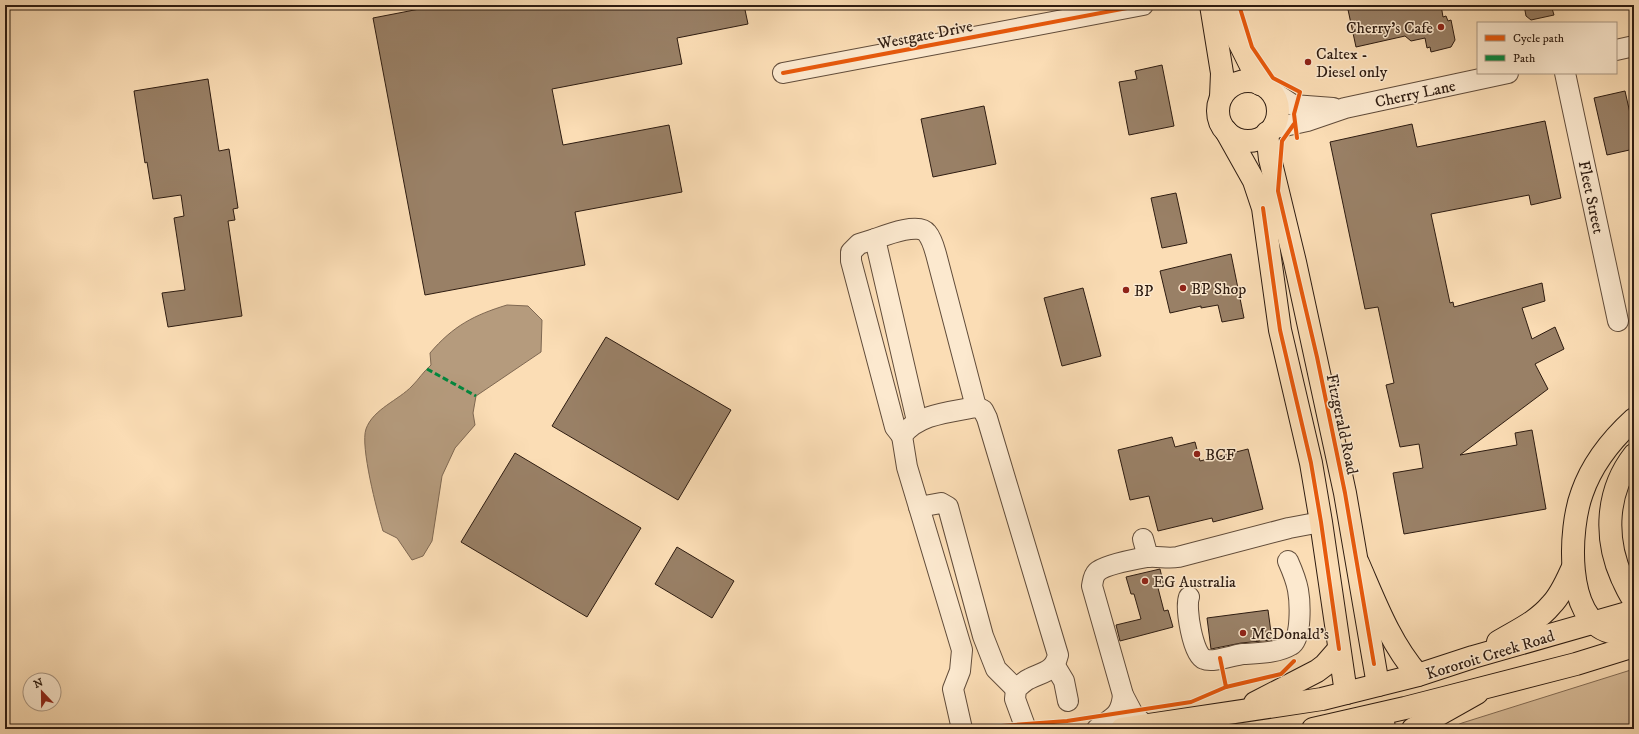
<svg xmlns="http://www.w3.org/2000/svg" width="1639" height="734" font-family="'IM FELL DW Pica',serif">
  <rect width="100%" height="100%" fill="#fbddb5"/>
  <filter id="stains"><feTurbulence type="fractalNoise" baseFrequency=".005" numOctaves="4"/><feColorMatrix values="0 0 0 0 .2 0 0 0 0 .09 0 0 0 0 .02 0 0 0 .5 -.17"/></filter>
  <radialGradient id="worn" r=".72"><stop offset=".6" stop-color="#630" stop-opacity="0"/><stop offset="1" stop-color="#630" stop-opacity=".3"/></radialGradient>
  <!-- green -->
  <path fill="#d8bc99" stroke="#836c55" d="M1634 669V729H1448L1462 723Z"/>
  <!-- water -->
  <path fill="#b59b7d" stroke="#7f6852" d="M507 305 528 306 542 320 541 352 476 396 473 413 475 425 455 448 442 476 432 541 423 556 412 560 397 538 383 531C377 511 360 446 366 429 373 409 399 400 412 386 419 379 423 372 431 365L430 353C453 326 474 315 507 305Z"/>
  <!-- building -->
  <g fill="#998066" stroke="#2e1c11">
    <path d="M440 5H744L748 24 677 38 682 64 552 89 563 145 669 125 682 192 575 212 585 265 425 295 373 18Z"/>
    <path d="M1347 5H1441L1443 17 1446 16 1448 21 1451 20 1455 40 1451 47 1431 52 1430 47 1427 48 1425 38 1411 41 1405 36 1356 47Z"/>
    <path d="M1524 5H1551L1554 15 1531 20 1526 16Z"/>
    <path d="M1162 65 1174 126 1129 135 1119 82 1137 79 1135 71Z"/>
    <path d="M208 79 219 151 229 149 238 208 233 209 235 220 228 221 242 316 168 327 162 293 185 290 174 218 184 216 181 195 153 199 147 162 145 163 134 91Z"/>
    <path d="M1625 91 1634 131V149L1607 155 1594 98Z"/>
    <path d="M984 106 996 164 933 177 921 119Z"/>
    <path d="M1545 121 1561 198 1531 205 1529 195 1431 214 1450 303 1453 302 1454 307 1542 283 1545 301 1522 308 1532 339 1555 327 1564 349 1535 364 1548 389 1460 455 1517 445 1515 433 1532 430 1546 509 1404 534 1393 473 1423 468 1419 444 1400 447 1386 385 1394 383 1378 307 1365 309 1330 142 1412 124 1417 147Z"/>
    <path d="M1176 193 1187 243 1162 248 1151 198Z"/>
    <path d="M1231 254 1244 318 1222 322 1218 305 1201 308V306L1170 313 1160 271Z"/>
    <path d="M1083 288 1101 356 1062 366 1044 298Z"/>
    <path d="M606 337 731 410 678 500 552 426Z"/>
    <path d="M1172 437 1175 447 1195 442 1200 461 1248 449 1263 509 1213 522 1212 518 1158 531 1149 496 1130 500 1118 450Z"/>
    <path d="M515 453 641 528 587 617 461 542Z"/>
    <path d="M677 547 734 581 712 618 655 584Z"/>
    <path d="M1160 569 1164 586 1158 588 1164 611 1168 610 1173 627 1120 641 1116 625 1141 619 1134 594H1131L1126 577Z"/>
    <path d="M1268 610 1272 640 1241 643 1211 649 1207 618Z"/>
  </g>
  <g fill="none" stroke-linecap="round" stroke-linejoin="round">
    <!-- minor casing -->
    <g stroke="#614c3a" stroke-width="22">
      <g id="minor">
        <path d="M1616 50 1634 46"/>
        <path d="M783 73 1143 5"/>
        <path d="M1565 73 1618 321"/>
        <path d="M1266 87 1293 105 1333 108"/>
        <path d="M1271 129 1307 121 1345 108 1508 73"/>
        <path d="M875 239 859 244 851 252V261L895 427 902 436"/>
        <path d="M917 421 875 239C886 235 919 222 927 233 932 239 934 247 936 254L976 407"/>
        <path d="M919 507 941 503 948 507 983 636 996 669 1016 689"/>
        <path d="M1143 539 1148 557"/>
        <path d="M1189 597C1185 608 1193 655 1204 659 1212 663 1234 655 1243 654 1259 653 1278 653 1291 645 1302 639 1300 601 1298 590 1296 579 1292 570 1288 561"/>
        <path d="M1055 666 1064 681 1068 701"/>
        <path d="M1147 727 1133 714 1123 695 1092 586C1093 581 1093 576 1097 572 1104 565 1136 559 1147 557 1158 556 1168 559 1178 557L1289 528 1321 522"/>
        <path d="M962 729 953 689 960 671 962 650 907 467 902 436C917 414 951 412 976 407L983 410 987 418 1058 655C1054 672 1043 672 1029 679 1024 681 1020 686 1016 689L1015 699 1026 729"/>
        <path d="M1097 729C1113 717 1121 716 1123 695"/>
      </g>
    </g>
    <!-- major casing -->
    <g stroke="#2e1c11" stroke-width="24">
      <g id="major">
        <path d="M1211 5 1222 73 1221 97"/>
        <path d="M1230 5 1237 38 1260 84"/>
        <circle cx="1248" cy="111" r="30"/>
        <path d="M1226 131 1254 181 1263 208 1280 330 1311 463 1321 522 1346 693"/>
        <path d="M1267 133 1270 159 1295 262 1345 493 1378 685"/>
        <path d="M1382 714 1384 729"/>
        <path d="M1413 729 1477 693"/>
      </g>
    </g>
    <!-- highway casing -->
    <g stroke="#2e1c11" stroke-width="24">
      <g id="highway">
        <path d="M1634 419C1611 440 1592 464 1582 493 1569 528 1564 619 1610 632 1617 634 1626 633 1634 632"/>
        <path d="M1634 455C1606 491 1604 538 1622 578 1626 586 1629 594 1634 600"/>
        <path d="M1358 563C1375 602 1390 643 1418 675"/>
        <path d="M1498 642C1516 631 1537 622 1551 605 1561 595 1567 580 1573 567"/>
        <path d="M1255 703 1317 671 1325 665 1339 649"/>
        <path d="M1122 729 1322 699 1418 675 1473 657 1634 611"/>
        <path d="M1313 729 1405 708 1576 664 1634 646"/>
      </g>
    </g>
    <!-- minor -->
    <use href="#minor" stroke="#fce9cf" stroke-width="20"/>
    <!-- major -->
    <use href="#major" stroke="#fbddb5" stroke-width="22"/>
    <!-- highway -->
    <use href="#highway" stroke="#fbddb5" stroke-width="22"/>
    <!-- quiet -->
    <path stroke="#00873e" stroke-width="3" stroke-dasharray="6 3" stroke-linecap="butt" d="M427 369 476 396"/>
    <!-- cycleway casing -->
    <g stroke="#fce9cf" stroke-width="6">
      <g id="cycleway">
        <path d="M1239 5 1252 47 1273 78 1300 92 1294 114 1297 138"/>
        <path d="M783 73 1143 5"/>
        <path d="M1294 124 1282 141 1278 191 1317 357 1345 493 1374 664"/>
        <path d="M1263 208 1280 330 1311 463 1321 522 1339 649"/>
        <path d="M1220 658 1226 687 1281 674 1294 661"/>
        <path d="M961 729 1067 721 1191 702 1226 687"/>
      </g>
    </g>
    <!-- cycleway -->
    <use href="#cycleway" stroke="#e8590c" stroke-width="4"/>
  </g>
  <!-- markers -->
  <g fill="#8f2418" stroke="#fce9cf" stroke-width="1.5">
    <circle cx="1441" cy="27" r="4"/>
    <circle cx="1308" cy="62" r="4"/>
    <circle cx="1183" cy="288" r="4"/>
    <circle cx="1126" cy="290" r="4"/>
    <circle cx="1197" cy="454" r="4"/>
    <circle cx="1145" cy="581" r="4"/>
    <circle cx="1243" cy="633" r="4"/>
  </g>
  <g text-anchor="middle" stroke-width="3" stroke-linejoin="round" paint-order="stroke">
    <!-- poi labels -->
    <g font-size="16" fill="#2e1c11" stroke="#fce9cf" text-anchor="start">
      <text x="1433" y="33" text-anchor="end">Cherry's Cafe</text>
      <text x="1316" y="59">Caltex -<tspan x="1316" dy="18">Diesel only</tspan></text>
      <text x="1191" y="294">BP Shop</text>
      <text x="1134" y="296">BP</text>
      <text x="1205" y="460">BCF</text>
      <text x="1153" y="587">EG Australia</text>
      <text x="1251" y="639">McDonald's</text>
    </g>
    <!-- street labels -->
    <g font-size="16" fill="#2e1c11" stroke="#fce9cf">
      <text transform="translate(925 34) rotate(-11)" y="6">Westgate Drive</text>
      <text transform="translate(1415 93) rotate(-12)" y="6">Cherry Lane</text>
      <text transform="translate(1592 197) rotate(78)" y="6">Fleet Street</text>
      <text transform="translate(1343 424) rotate(78)" y="6">Fitzgerald Road</text>
      <text transform="translate(1490 654) rotate(-17)" y="6">Kororoit Creek Road</text>
    </g>
  </g>
  <!-- margin -->
  <rect width="1639" height="734" fill="none" stroke="#fbddb5" stroke-width="20"/>
  <rect x="6" y="6" width="1627" height="722" fill="none" stroke="#2e1c11" stroke-width="2"/>
  <rect x="10" y="10" width="1619" height="714" fill="none" stroke="#2e1c11"/>
  <!-- legend -->
  <rect x="1477" y="22" width="140" height="52" fill="#fce9cf" stroke="#aa9783"/>
  <rect x="1485" y="35" width="20" height="6" fill="#e8590c" stroke="#aa9783"/>
  <text x="1513" y="42" font-size="12" fill="#2e1c11">Cycle path</text>
  <rect x="1485" y="55" width="20" height="6" fill="#00873e" stroke="#aa9783"/>
  <text x="1513" y="62" font-size="12" fill="#2e1c11">Path</text>
  <!-- north arrow -->
  <g transform="translate(42 692) rotate(338)"><circle r="19" fill="#fce9cf" stroke="#aa9783"/>
  <path d="M0-3L7 15L0 10L-7 15Z" fill="#8f2418"/>
  <text y="-6" font-size="11" font-weight="bold" text-anchor="middle" fill="#2e1c11">N</text>
  </g>
  <rect width="100%" height="100%" filter="url(#stains)"/>
  <rect width="100%" height="100%" fill="url(#worn)"/>
</svg>
